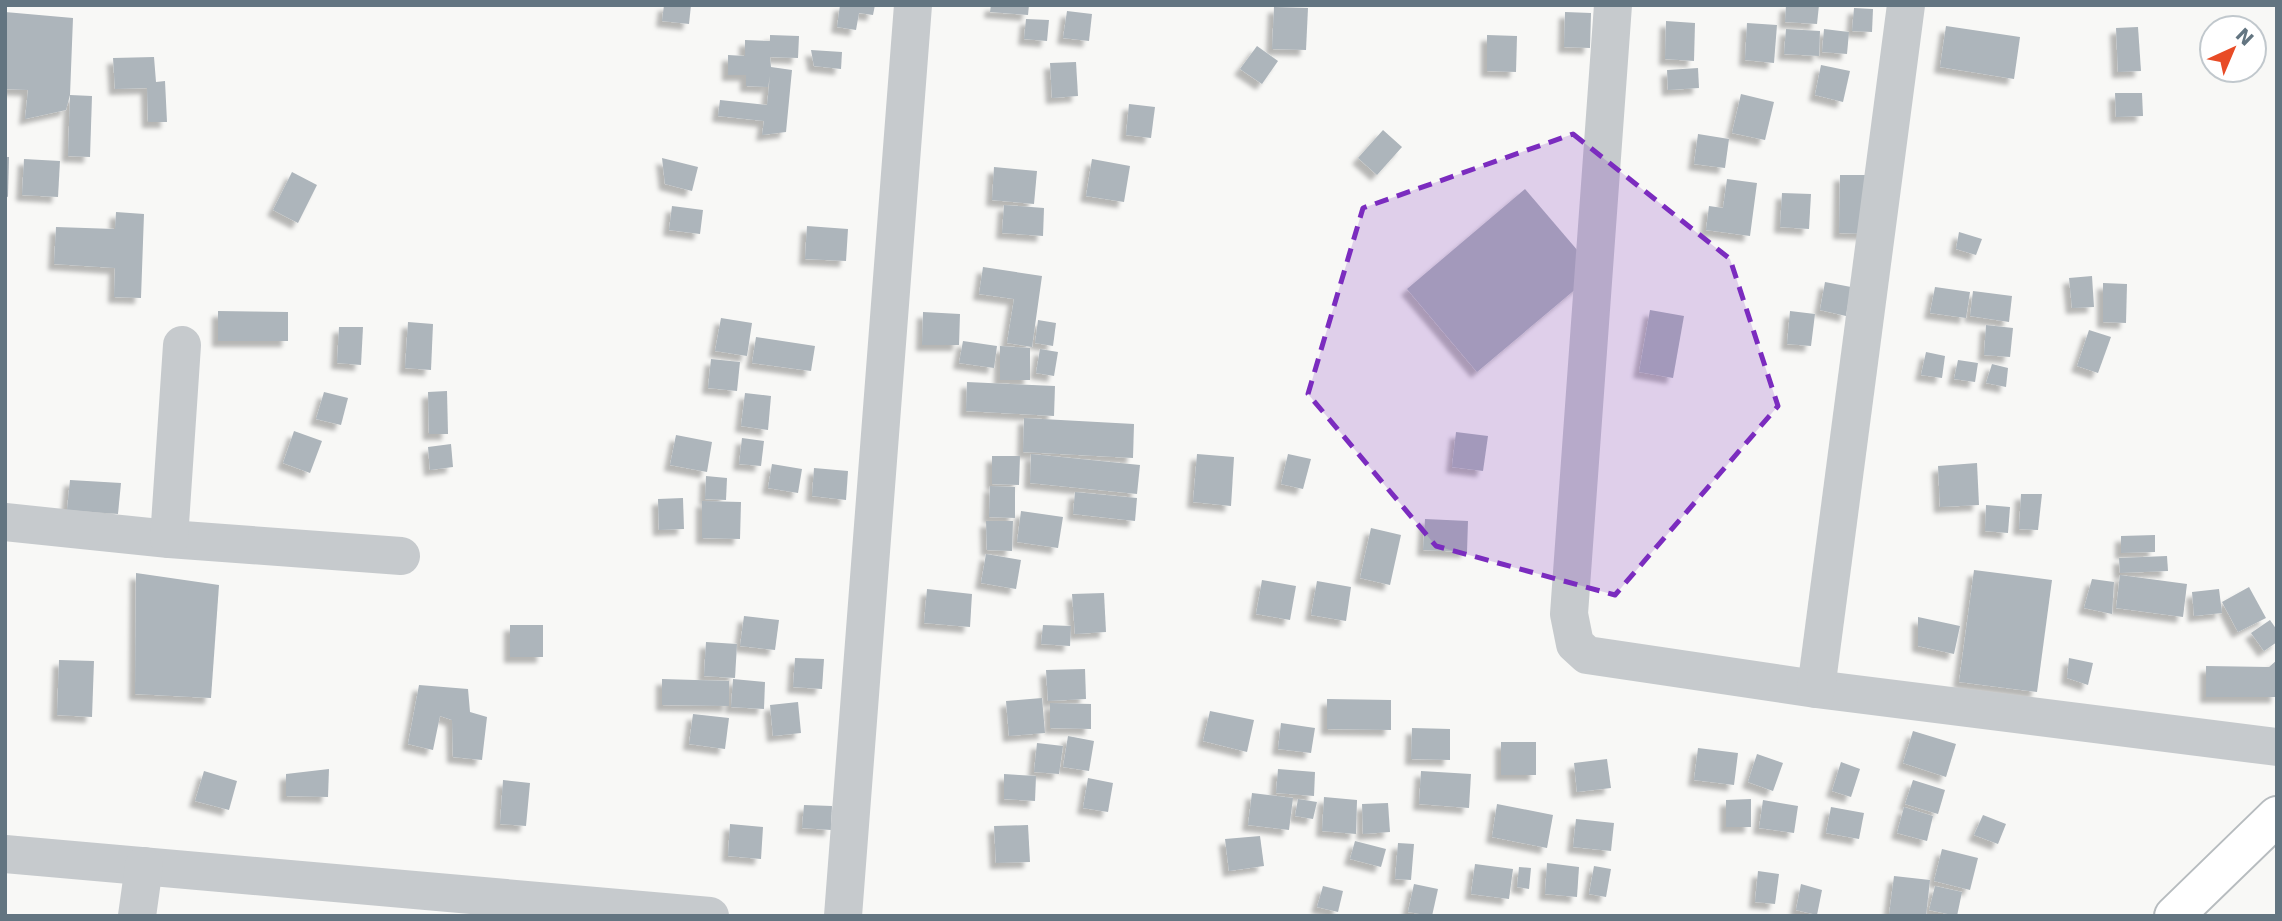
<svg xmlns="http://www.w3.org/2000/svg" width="2282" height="921" font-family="'DejaVu Sans',sans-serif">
  <defs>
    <filter id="shadow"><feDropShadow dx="-6" dy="6" stdDeviation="2" flood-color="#0004"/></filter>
  </defs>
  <rect width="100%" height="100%" fill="#f8f8f6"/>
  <!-- building -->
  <g fill="#adb5bb" filter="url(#shadow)">
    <path d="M664 5H691L689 24 662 21Z"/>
    <path d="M840 5H875L873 15 859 13 856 30 837 27Z"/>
    <path d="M991 5H1029L1028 15 990 12Z"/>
    <path d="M1786 5H1819L1817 24 1785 22Z"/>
    <path d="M1274 7 1308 8 1306 50 1272 49Z"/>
    <path d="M1854 8 1873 9 1872 32 1852 31Z"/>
    <path d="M1067 11 1092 14 1089 41 1063 38Z"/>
    <path d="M5 12 73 18 70 95 66 110 25 119 28 90 5 89Z"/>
    <path d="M1565 12 1591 13 1590 48 1564 47Z"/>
    <path d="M1026 19 1049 20 1047 41 1024 39Z"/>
    <path d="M1666 21 1695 23 1694 61 1665 59Z"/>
    <path d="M1747 23 1777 25 1774 63 1745 60Z"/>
    <path d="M1946 26 2020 37 2014 79 1940 67Z"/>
    <path d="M2138 27 2141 71 2118 72 2116 28Z"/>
    <path d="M1786 29 1820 31 1819 56 1784 54Z"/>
    <path d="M1824 29 1849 32 1847 54 1822 52Z"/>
    <path d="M770 35 799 36 798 58 770 57 771 67 792 70 786 132 762 135 764 121 718 116 720 100 767 105 770 76 768 87 746 86V75H728V55L745 56V40L770 41Z"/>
    <path d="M1487 35 1517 36 1516 72 1487 71Z"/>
    <path d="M1257 46 1278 61 1262 84 1240 69Z"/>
    <path d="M811 50 842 52 841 69 814 66Z"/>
    <path d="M154 57 156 82 165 81 167 122H148L147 88 115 89 113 58Z"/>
    <path d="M1076 62 1078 96 1052 98 1050 63Z"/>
    <path d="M1821 65 1850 71 1843 102 1815 95Z"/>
    <path d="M1698 68 1699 88 1668 90 1667 70Z"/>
    <path d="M2115 93H2142L2143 116 2116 117Z"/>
    <path d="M1741 94 1774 102 1765 140 1732 133Z"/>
    <path d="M70 95 92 96 90 157 68 156Z"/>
    <path d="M1129 104 1155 107 1151 138 1126 135Z"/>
    <path d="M1383 130 1402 147 1377 175 1358 158Z"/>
    <path d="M1698 134 1729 139 1725 168 1694 164Z"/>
    <path d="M5 157H9L8 197 5 196Z"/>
    <path d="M662 158 698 167 692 191 665 184Z"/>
    <path d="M24 159 60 161 58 197 22 195Z"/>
    <path d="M1092 159 1130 166 1124 202 1086 196Z"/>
    <path d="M994 167 1037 171 1034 204 992 200Z"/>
    <path d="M292 172 317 185 298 223 273 210Z"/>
    <path d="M1840 175H1868L1866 234 1839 233Z"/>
    <path d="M1727 179 1757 183 1750 236 1706 230 1709 206 1723 208Z"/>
    <path d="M1525 189 1596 272 1477 372 1407 289Z"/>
    <path d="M1782 193 1811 194 1809 229 1780 227Z"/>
    <path d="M1004 205 1044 208 1043 236 1002 233Z"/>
    <path d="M672 206 703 210 700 234 669 230Z"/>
    <path d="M116 212 144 214 141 298 114 297 115 268 54 264 56 227 115 229Z"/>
    <path d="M807 226 848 229 846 261 805 259Z"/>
    <path d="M1959 232 1982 239 1976 255 1956 249Z"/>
    <path d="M983 267 1042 276 1032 347 1007 343 1014 299 979 294Z"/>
    <path d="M2092 276 2094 307 2072 308 2069 278Z"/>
    <path d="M1825 282 1851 287 1846 316 1820 310Z"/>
    <path d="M2103 283 2127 284 2126 323 2103 322Z"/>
    <path d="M1935 287 1970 292 1966 318 1930 313Z"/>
    <path d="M1973 291 2012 296 2009 322 1970 316Z"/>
    <path d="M1650 310 1684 316 1673 378 1639 372Z"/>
    <path d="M218 311 288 312V341H218Z"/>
    <path d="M1790 311 1815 314 1811 346 1787 344Z"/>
    <path d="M923 312 960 314 959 345H922Z"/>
    <path d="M721 318 752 323 747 356 715 351Z"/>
    <path d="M1038 320 1056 323 1053 346 1035 343Z"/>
    <path d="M408 322 433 324 431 370 405 368Z"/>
    <path d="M1986 325 2013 328 2010 357 1984 355Z"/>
    <path d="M339 327H363L361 365 337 363Z"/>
    <path d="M2089 330 2111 337 2098 373 2077 366Z"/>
    <path d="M756 337 815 346 811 371 752 363Z"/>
    <path d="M963 341 997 346 994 368 959 363Z"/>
    <path d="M1000 346 1030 348V380H1000Z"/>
    <path d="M1040 349 1058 352 1054 376 1036 373Z"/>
    <path d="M1926 352 1945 356 1942 378 1921 375Z"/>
    <path d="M711 359 740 362 737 391 708 388Z"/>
    <path d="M1958 360 1978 363 1975 382 1954 379Z"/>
    <path d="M1992 364 2008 368 2006 387 1986 383Z"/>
    <path d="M967 382 1055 386 1054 416 966 411Z"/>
    <path d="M447 391 448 434H429L428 392Z"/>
    <path d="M324 392 348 398 341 425 316 419Z"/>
    <path d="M745 393 771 396 768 430 741 426Z"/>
    <path d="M1024 418 1134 424 1133 458 1023 452Z"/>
    <path d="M294 431 322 441 310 473 283 463Z"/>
    <path d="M1456 432 1488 436 1483 471 1452 467Z"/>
    <path d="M676 435 712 442 707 472 670 465Z"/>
    <path d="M742 438 764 441 761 466 739 464Z"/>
    <path d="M451 444 453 467 430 470 428 447Z"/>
    <path d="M1031 454 1140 465 1137 494 1030 483Z"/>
    <path d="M1197 454 1234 457 1231 506 1193 502Z"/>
    <path d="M1288 454 1311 459 1303 489 1281 484Z"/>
    <path d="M992 456H1020L1019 485 992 484Z"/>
    <path d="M1977 463 1979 505 1940 507 1938 466Z"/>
    <path d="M772 464 802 469 798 493 768 488Z"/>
    <path d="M814 468 848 471 846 500 812 496Z"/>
    <path d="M706 476 727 478 726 500 705 499Z"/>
    <path d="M70 480 121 483 118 514 67 510Z"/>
    <path d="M990 486 1015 487V518L989 517Z"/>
    <path d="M1075 492 1137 498 1135 521 1073 514Z"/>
    <path d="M2021 494H2042L2038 530 2019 529Z"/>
    <path d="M683 498 684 529 659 530 658 499Z"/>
    <path d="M702 501 741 502 740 539 702 538Z"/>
    <path d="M1986 505 2010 507 2008 533 1985 531Z"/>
    <path d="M1021 511 1063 517 1058 548 1017 542Z"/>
    <path d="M1425 519 1468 521 1467 552 1423 550Z"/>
    <path d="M986 521H1013L1012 551 987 550Z"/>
    <path d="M1371 528 1401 535 1390 585 1360 578Z"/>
    <path d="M2155 535V552L2121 553V536Z"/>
    <path d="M986 554 1021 560 1016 589 981 583Z"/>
    <path d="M2167 556 2168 571 2120 573 2119 558Z"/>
    <path d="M1974 570 2052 580 2037 692 1959 682Z"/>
    <path d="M136 573 219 585 211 698 135 694Z"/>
    <path d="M2120 575 2187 584 2183 617 2116 608Z"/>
    <path d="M2092 579 2114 582 2112 614 2084 608Z"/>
    <path d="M1262 580 1296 586 1290 620 1256 614Z"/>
    <path d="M1317 581 1351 587 1346 621 1311 615Z"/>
    <path d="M2249 587 2266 618 2238 632 2222 602Z"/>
    <path d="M927 589 972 594 970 627 924 623Z"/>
    <path d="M2219 589 2222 613 2194 616 2192 592Z"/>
    <path d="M1104 593 1106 632 1075 634 1072 594Z"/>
    <path d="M744 616 779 620 775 650 740 646Z"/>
    <path d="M1918 617 1960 626 1954 654 1918 646Z"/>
    <path d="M2270 620 2277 630V642L2264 651 2251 633Z"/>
    <rect x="510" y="625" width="33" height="32"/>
    <path d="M1043 625 1071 626 1070 646 1041 644Z"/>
    <path d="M706 642 737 644 735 678 704 676Z"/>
    <path d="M795 658 824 659 822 689 793 687Z"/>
    <path d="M2069 658 2093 663 2088 685 2067 678Z"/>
    <path d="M59 660 94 661 92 717 57 715Z"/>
    <path d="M2277 660V697H2206V666L2269 667Z"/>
    <path d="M1085 669 1086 699 1048 701 1046 670Z"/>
    <path d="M662 679 729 681V706L662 705Z"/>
    <path d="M733 679 765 682 764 709 731 707Z"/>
    <path d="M419 685 468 689 470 712 487 717 482 760 453 757 452 720 440 716 433 750 408 744Z"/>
    <path d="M1042 698 1045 733 1009 736 1006 701Z"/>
    <path d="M1327 699 1391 700V730L1327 729Z"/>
    <path d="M798 702 801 733 773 736 770 705Z"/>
    <path d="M1050 703 1091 704V729L1050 728Z"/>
    <path d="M1210 711 1254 720 1247 752 1203 741Z"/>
    <path d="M693 714 729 718 725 749 689 744Z"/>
    <path d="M1281 723 1315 728 1311 753 1278 749Z"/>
    <path d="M1412 728 1450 729V760L1411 759Z"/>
    <path d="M1913 731 1956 744 1946 777 1903 763Z"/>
    <path d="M1068 736 1094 741 1089 771 1063 767Z"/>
    <rect x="1501" y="742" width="35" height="33"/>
    <path d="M1037 743 1063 746 1059 774 1034 772Z"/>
    <path d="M1698 748 1738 753 1734 785 1694 780Z"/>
    <path d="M1757 754 1783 763 1773 791 1748 782Z"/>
    <path d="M1607 759 1611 788 1577 792 1574 763Z"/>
    <path d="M1841 762 1860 769 1851 797 1832 791Z"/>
    <path d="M329 769 328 797 286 796V774Z"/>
    <path d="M1278 769 1315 772 1314 796 1276 793Z"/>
    <path d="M204 771 237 781 229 810 195 801Z"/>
    <path d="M1421 771 1471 774 1469 808 1419 804Z"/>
    <path d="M1004 774 1036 776 1035 801 1004 799Z"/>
    <path d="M1088 778 1113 783 1108 812 1083 808Z"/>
    <path d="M503 780 530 783 526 826 500 824Z"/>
    <path d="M1913 780 1945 790 1938 814 1905 804Z"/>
    <path d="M1252 793 1293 798 1289 830 1248 825Z"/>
    <path d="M1324 797 1357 800 1356 834 1322 831Z"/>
    <path d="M1298 799 1317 802 1313 819 1295 816Z"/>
    <path d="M1751 799V827H1726V800Z"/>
    <path d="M1763 800 1798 806 1794 833 1759 828Z"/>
    <path d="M1388 803 1390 832 1363 834 1362 804Z"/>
    <path d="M1497 804 1553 815 1547 848 1492 837Z"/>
    <path d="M804 805 832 806 831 830 802 828Z"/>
    <path d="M1831 807 1864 813 1859 839 1826 833Z"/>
    <path d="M1904 807 1933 816 1927 841 1897 833Z"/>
    <path d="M1983 815 2006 824 1998 844 1974 835Z"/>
    <path d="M1576 819 1614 823 1611 851 1573 847Z"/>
    <path d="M730 824 763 827 761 859 728 856Z"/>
    <path d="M1028 825 1030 862 996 863 994 826Z"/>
    <path d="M1260 836 1264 866 1229 871 1225 839Z"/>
    <path d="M1355 841 1386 849 1381 867 1350 859Z"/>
    <path d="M1398 843 1414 844 1411 880 1395 879Z"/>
    <path d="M1942 849 1978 858 1970 890 1934 881Z"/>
    <path d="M1547 863 1579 867 1577 897 1545 894Z"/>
    <path d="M1475 864 1513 869 1509 899 1471 894Z"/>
    <path d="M1594 866 1611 869 1606 897 1589 894Z"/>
    <path d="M1519 867 1531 868 1529 889 1517 887Z"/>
    <path d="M1758 871 1779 874 1775 904 1755 902Z"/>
    <path d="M1894 876 1930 880 1926 916 1889 915Z"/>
    <path d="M1414 884 1438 889 1432 916 1408 912Z"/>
    <path d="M1801 884 1822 890 1817 915 1796 910Z"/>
    <path d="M1323 886 1343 891 1338 912 1317 907Z"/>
    <path d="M1935 886 1962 892 1957 916 1929 910Z"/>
  </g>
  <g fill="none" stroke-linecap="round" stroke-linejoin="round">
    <!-- primary casing -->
    <g stroke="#b7bcbf" stroke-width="42">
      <path id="primary" d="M2174 916 2277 816"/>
    </g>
    <!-- minor -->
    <g stroke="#c6cacd" stroke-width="38">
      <path d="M1613 5 1569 614 1575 644 1587 655 1816 689 2277 747"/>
      <path d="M5 522 169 539 401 556"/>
      <path d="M169 539 182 345"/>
      <path d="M1816 689 1906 5"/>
      <path d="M5 854 710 916"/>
      <path d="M137 916 144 866"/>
      <path d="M843 916 913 5"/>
    </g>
    <!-- primary -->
    <use href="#primary" stroke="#fff" stroke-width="38"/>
  </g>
  <!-- marked area -->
  <path fill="#7b2cbf" fill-opacity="0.2" stroke="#7b2cbf" stroke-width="5" stroke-dasharray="14 9" stroke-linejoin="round" d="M1573 134 1730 259 1778 406 1615 595 1436 546 1308 394 1363 208Z"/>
  <!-- border -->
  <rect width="2282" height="921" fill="none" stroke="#637581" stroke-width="14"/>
  <!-- north arrow -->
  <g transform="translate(2233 49) rotate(44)"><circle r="33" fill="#ffffff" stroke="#c1c8cd" stroke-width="2"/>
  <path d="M0-5L12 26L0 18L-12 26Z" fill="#e84b26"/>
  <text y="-10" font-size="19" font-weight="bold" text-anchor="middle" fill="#637581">N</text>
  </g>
</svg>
